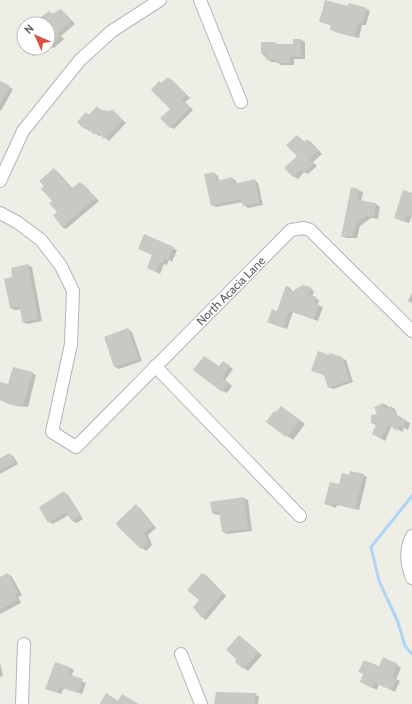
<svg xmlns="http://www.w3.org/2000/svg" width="412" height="704" font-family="Cabin,sans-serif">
  <rect width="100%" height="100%" fill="#eeede6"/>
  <!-- shadow -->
  <g fill="#0003">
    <path d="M349 7 366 9 370 11 366 25H362L359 38 335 32 332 26 320 21Z"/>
    <path d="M61 11 65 13 75 24 61 36 64 39 54 48 50 46 49 44H48V24H42L49 12 53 14Z"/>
    <path d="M301 40 305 42V59H294V65H281L277 62H271L262 54 275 43 280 45H294Z"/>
    <path d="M25 48H44L34 56 29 54Z"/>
    <path d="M168 78 172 80 190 98 185 102 193 110 174 129 170 127 171 109 162 84Z"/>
    <path d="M0 82 13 89 1 111 0 110Z"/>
    <path d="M97 108 103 111 110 112 112 110 126 123 109 141 101 134 99 136 90 129 89 131 85 128 78 122 86 113 90 115Z"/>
    <path d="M297 136 305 142 307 140 311 142 322 154 313 162 317 166 308 174 304 172 298 179 293 176 298 156Z"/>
    <path d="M54 170 58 172 73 189 80 183 85 186 99 201 66 229 62 227 59 212 45 186Z"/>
    <path d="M214 173 218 176 219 181 232 178 236 181 237 184 254 180 258 183 263 205 248 208 244 205 243 202 216 207 212 205Z"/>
    <path d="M352 188 363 192 361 202 376 204 380 207 378 219 371 218 360 226 357 238H346L342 236Z"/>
    <path d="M412 194V216L409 223 395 218Z"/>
    <path d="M173 248 177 250 172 262 169 260 167 265 164 264 160 274 152 270Z"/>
    <path d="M28 265 32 267 42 321 27 324 23 322 22 309 15 310 10 308 13 277 12 269Z"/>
    <path d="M287 286 290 288 293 292 310 288 314 291 312 297 319 300 318 305 323 307 318 321 293 312 287 329 268 322 278 312Z"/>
    <path d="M412 293V303L408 301Z"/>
    <path d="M128 329 132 332 142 361 119 369 115 367Z"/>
    <path d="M330 356 341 358 346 360 353 382 333 389 329 387 325 376 313 370Z"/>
    <path d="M227 364 233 369 225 380 232 386 227 393 223 391 219 367Z"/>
    <path d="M32 373 36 375 28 407 16 406 0 400V383L9 385Z"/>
    <path d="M384 404 388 406V408L391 407 395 409 398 417 410 423 408 430 404 428 402 432 392 425 385 441 373 434 377 426 372 423 379 415Z"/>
    <path d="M287 411 305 424 293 440 267 422Z"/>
    <path d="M10 454 14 457 18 464 0 474V460Z"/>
    <path d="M363 475 367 477 359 510 337 505 336 508 325 504 340 485 350 476Z"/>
    <path d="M64 493 68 495 83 519 77 523 73 521 69 515 53 524 49 522Z"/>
    <path d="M244 498 248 500 252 531 227 534 223 532 221 514 217 515 212 513Z"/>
    <path d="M136 506 140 508 156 528 148 535 152 545 146 551 142 548Z"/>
    <path d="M8 574 12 577 22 595 18 597 21 603 0 614V579Z"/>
    <path d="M203 574 207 576 226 596 206 620 202 617 201 600Z"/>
    <path d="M239 636 262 655 248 671 236 662Z"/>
    <path d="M0 663 3 676 0 677Z"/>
    <path d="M397 665 401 668 396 679 400 681 395 692 379 684 377 690 365 684 364 675 379 668Z"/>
    <path d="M70 668 74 670 71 677 86 683 82 694 64 688 61 694 47 689Z"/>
    <path d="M255 694 259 697 258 704H215Z"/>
  </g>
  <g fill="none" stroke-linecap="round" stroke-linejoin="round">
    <!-- stream -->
    <path stroke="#aed4f6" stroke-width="3" d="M412 496 371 547 379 581 398 622 405 646 412 654"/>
  </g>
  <!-- building -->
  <g fill="#cac8c2">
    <path d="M325 0 348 6 349 3 367 8 362 23H358L354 37 330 30 331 25 319 22Z"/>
    <path d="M61 9 71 21 58 33 60 36 48 47V24H32L49 11 52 14Z"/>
    <path d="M293 39H301V57H290V63H276V60H266V54H261V42H275V44H293Z"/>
    <path d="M168 77 186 95 182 100 190 108 170 128 160 118 170 109 151 90 159 81 161 83Z"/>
    <path d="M0 81 10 86 0 104Z"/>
    <path d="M97 106 101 110 110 111 112 109 123 120 104 139 97 132 94 135 87 127 84 129 77 122 86 112 89 115Z"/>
    <path d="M297 135 304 142 307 139 318 151 310 159 314 164 304 173 301 170 293 177 284 168 297 156 286 145Z"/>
    <path d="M54 168 71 189 80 182 96 198 62 227 53 215 57 212 49 203 52 201 41 189 44 186 39 181Z"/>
    <path d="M214 172 216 181 232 177 234 184 255 179 259 203 243 206 241 199 211 206 204 174Z"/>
    <path d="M351 187 359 189 357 200 376 203 374 217 366 216 356 223 353 236 341 237Z"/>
    <path d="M403 190 412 193V216L407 215 405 222 394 218Z"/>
    <path d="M144 234 174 247 168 260 165 259 162 264 160 262 156 272 147 268 152 255 138 249Z"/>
    <path d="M28 264 38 319 22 322 20 307 10 308 4 279 12 277 11 268Z"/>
    <path d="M286 285 291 292 303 285 311 287 308 294 316 297 314 302 319 304 314 319 289 311 283 328 267 322 272 309 277 311Z"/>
    <path d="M128 328 139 359 114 367 104 337Z"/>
    <path d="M318 351 329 355 330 353 342 357 350 380 328 388 324 375 311 371Z"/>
    <path d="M204 356 219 366 223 361 230 366 222 377 229 383 222 392 193 370Z"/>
    <path d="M13 367 33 372 23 405H11L0 400V382L8 384Z"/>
    <path d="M384 403 385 409 391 406 394 413 406 420 403 429 399 426 397 431 388 424 381 439 372 434 377 423H371V415L377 414 374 407Z"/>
    <path d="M281 406 300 420 286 437 266 422 274 411 276 412Z"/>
    <path d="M10 453 15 462 0 470V458Z"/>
    <path d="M350 471 364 474 355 509 333 503 332 506 324 504 330 482 339 484 342 473 349 475Z"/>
    <path d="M64 491 80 516 72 521 66 512 48 523 39 507Z"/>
    <path d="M244 497 248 529 222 532 219 512 212 513 210 502Z"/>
    <path d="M136 504 153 526 144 533 148 543 141 549 119 528 116 523Z"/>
    <path d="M8 573 18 593 15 595 18 600 0 610V577Z"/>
    <path d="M202 573 223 593 202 618 193 607 199 600 187 590Z"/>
    <path d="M239 635 259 652 243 669 235 662 236 659 226 650Z"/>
    <path d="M383 657 398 664 393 676 397 678 391 690 375 683 372 688 360 682 363 674 358 672 364 660 379 666Z"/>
    <path d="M55 662 70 667 68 674 83 679 78 693 59 687 57 693 45 689Z"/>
    <path d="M216 692 256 693 254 704H214Z"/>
    <path d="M106 693 118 701 122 694 139 704H100Z"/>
  </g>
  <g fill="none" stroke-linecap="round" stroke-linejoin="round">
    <!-- street casing -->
    <g stroke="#b3b5b9" stroke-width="14">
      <g id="street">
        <path d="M200 0 241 102"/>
        <path d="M0 181 23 131 80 60 112 31 160 0"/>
        <path d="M0 213 17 222 41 240 61 266 73 291 71 344 52 432 76 447 291 230 304 228 310 230 412 331"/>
        <path d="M155 366 300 516"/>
        <path d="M412 536C405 549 407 565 412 578"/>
        <path d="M181 654 201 704"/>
        <path d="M22 704 24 644"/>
      </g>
    </g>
    <!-- street -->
    <use href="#street" stroke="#fff" stroke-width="12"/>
  </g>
  <g text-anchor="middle" stroke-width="3" stroke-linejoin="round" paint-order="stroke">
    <!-- street labels -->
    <g font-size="12" fill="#5d6064" stroke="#fff">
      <text transform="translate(231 291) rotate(-45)" y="4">North Acacia Lane</text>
    </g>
  </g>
  <!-- north arrow -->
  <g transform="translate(36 36) rotate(315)"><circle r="19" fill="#ffffff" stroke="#bebfc1"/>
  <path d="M0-3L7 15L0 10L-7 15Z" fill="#d75443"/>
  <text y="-6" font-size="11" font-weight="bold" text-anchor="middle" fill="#5d6064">N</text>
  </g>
</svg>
